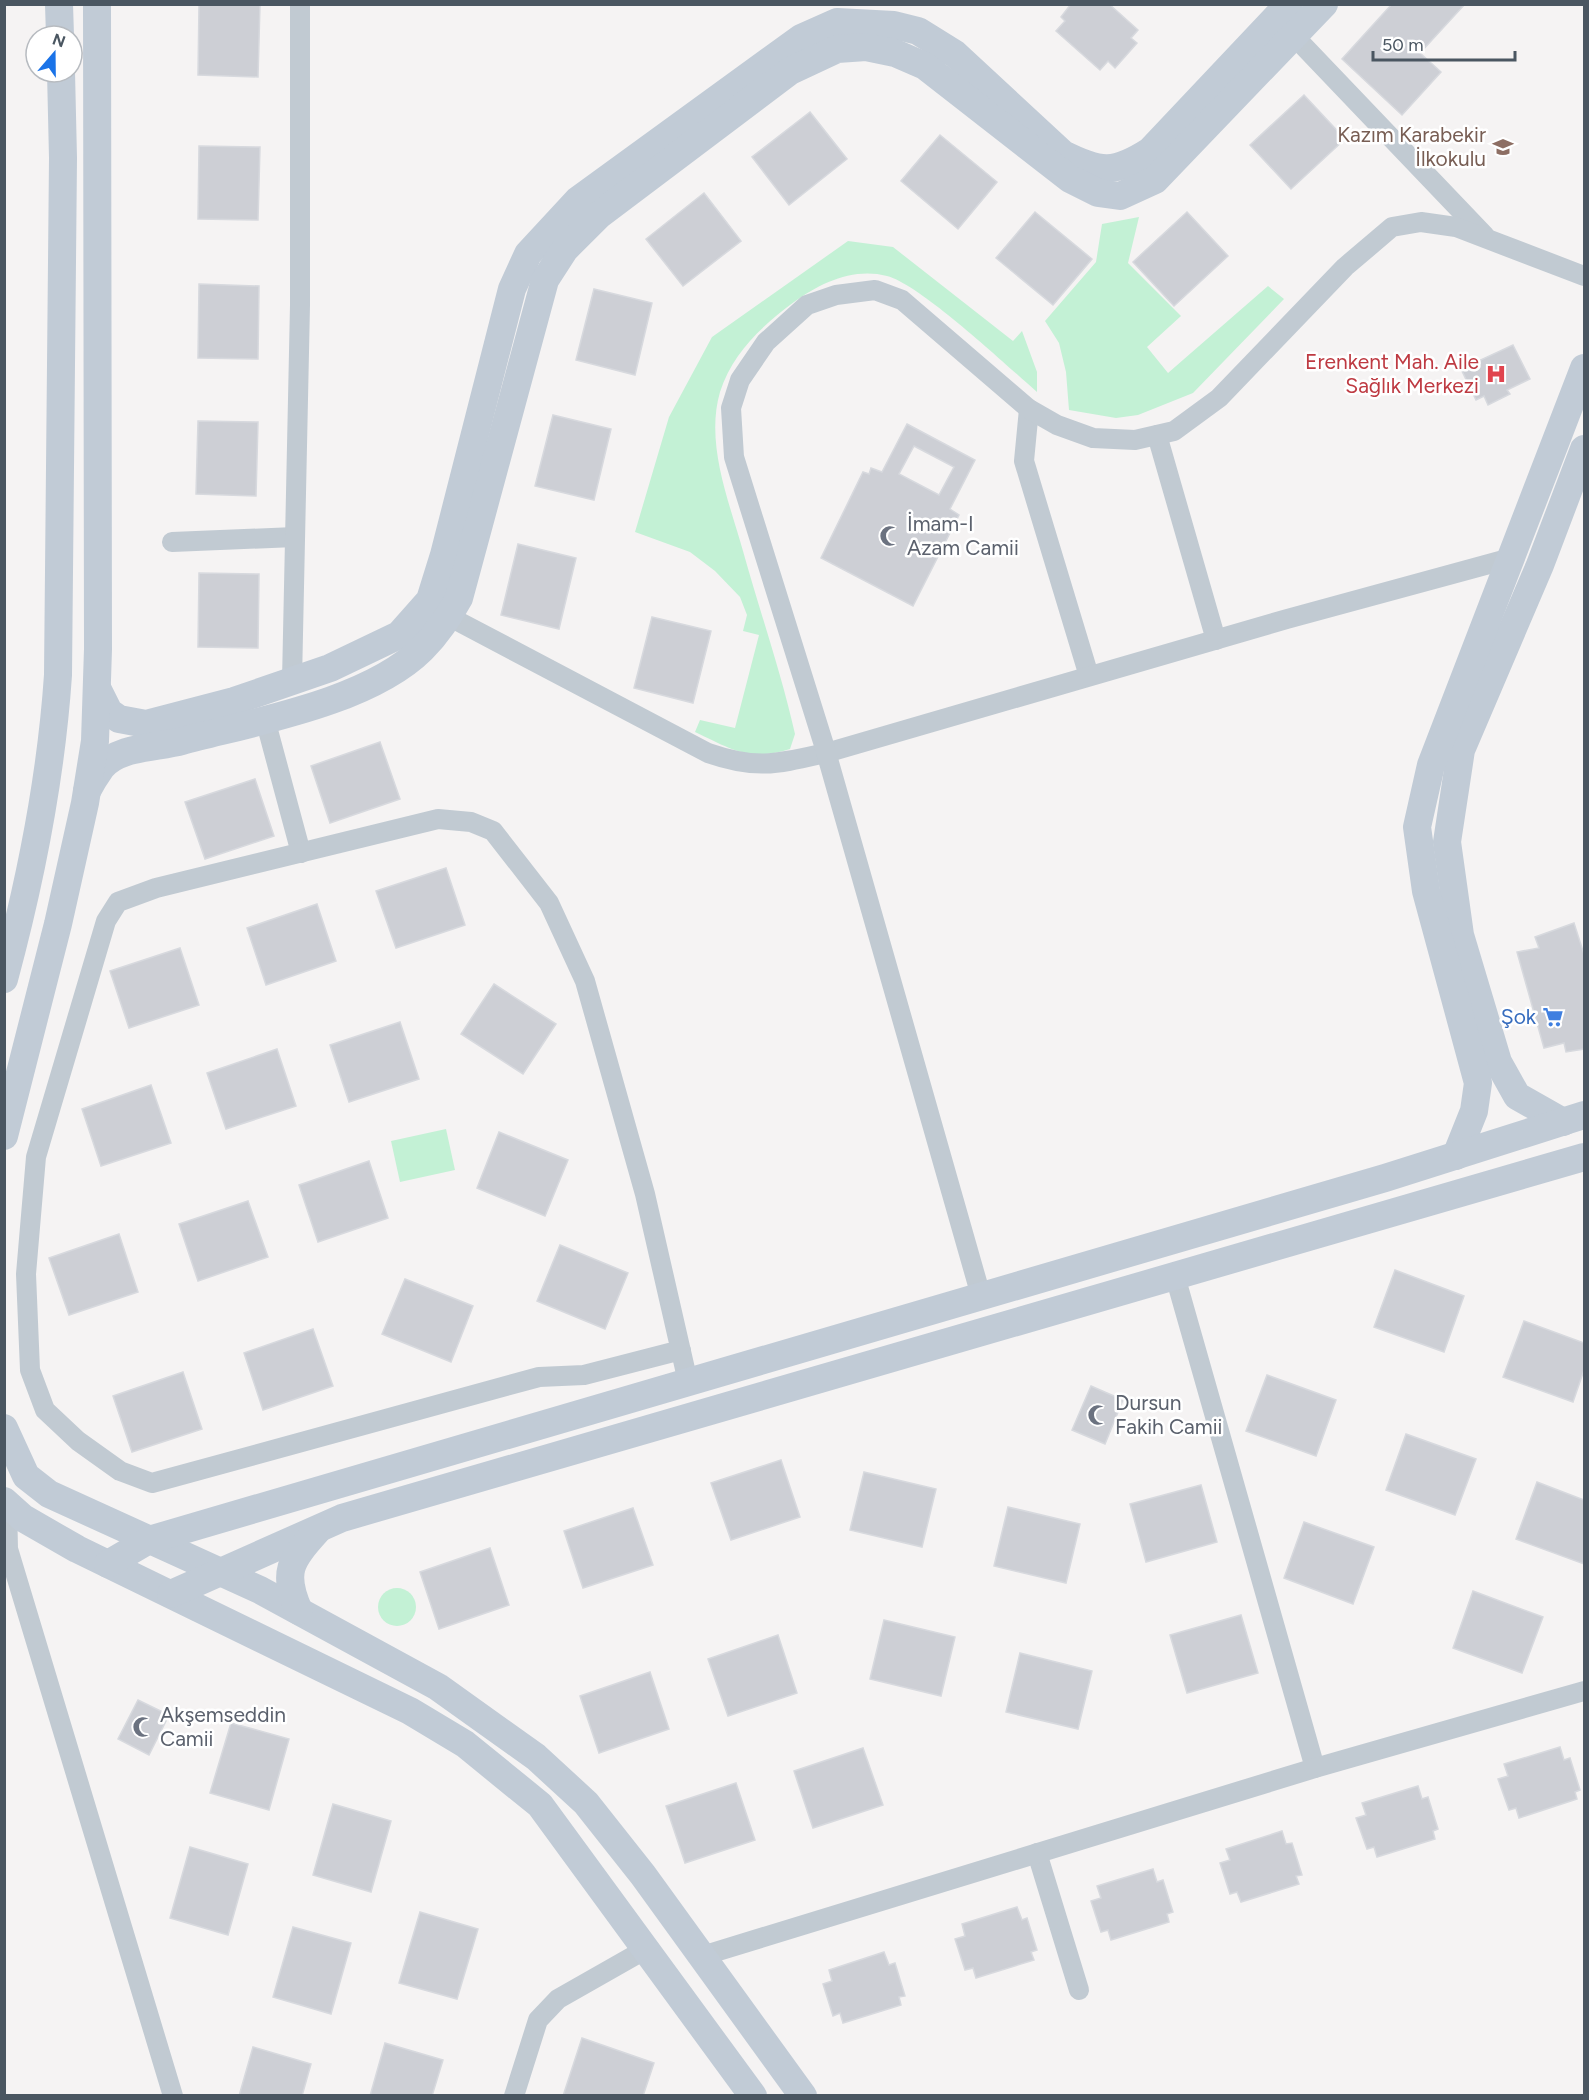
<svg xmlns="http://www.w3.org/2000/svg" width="1589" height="2100" font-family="Figtree,sans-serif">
  <rect width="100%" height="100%" fill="#f5f3f3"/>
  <!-- green -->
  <g fill="#c3f1d5">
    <path d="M1139 217 1128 263 1181 316 1147 347 1168 373 1268 286 1284 299 1193 393 1138 415 1116 418 1069 410 1066 372 1059 343 1045 321 1096 262 1102 224Z"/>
    <path d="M848 241 893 247 1013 341 1022 331 1037 372V392C1006 365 921 285 887 276 854 267 820 283 794 302 762 326 733 352 720 392 705 444 729 501 743 551 760 612 781 672 795 734L790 749C749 762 731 749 695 732L700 720 735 728 759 635 743 631 747 615 740 597 715 571 690 552 635 532 669 417 712 337Z"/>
    <path d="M446 1129 455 1170 400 1182 391 1141Z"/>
    <circle cx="397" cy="1607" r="19"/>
  </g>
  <!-- building -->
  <g fill="#cdcfd5" stroke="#d7d9de" stroke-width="1.5" fill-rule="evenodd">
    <path d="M199 4H260L258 77 198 75Z"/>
    <path d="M1071 4H1109L1138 30 1131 38 1137 43 1115 68 1108 61 1100 70 1056 31 1065 21 1061 17Z"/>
    <path d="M1392 4H1465L1420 53 1441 72 1402 115 1342 59Z"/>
    <path d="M1304 95 1345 139 1291 189 1250 145Z"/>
    <path d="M810 112 847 159 789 205 752 157Z"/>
    <path d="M940 135 997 182 958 229 901 181Z"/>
    <path d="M199 146 260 147 258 220 198 219Z"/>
    <path d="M704 193 741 241 683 286 646 239Z"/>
    <path d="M1035 212 1092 259 1053 305 996 258Z"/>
    <path d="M1187 212 1228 256 1174 306 1133 262Z"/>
    <path d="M199 284 259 286 258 359 198 358Z"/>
    <path d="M594 289 652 303 635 375 576 360Z"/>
    <path d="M1513 345 1530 379 1507 390 1510 394 1488 405 1484 396 1476 400 1461 369Z"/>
    <path d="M553 415 611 429 594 500 535 486Z"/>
    <path d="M198 421 258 422 256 496 196 494Z"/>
    <path d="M907 424 975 460 950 509 959 515 913 606 821 558 863 472 869 474 871 468 882 472ZM914 446 954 467 939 495 899 474Z"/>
    <path d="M518 544 576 558 559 629 501 615Z"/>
    <path d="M199 573 259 574 258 648 198 647Z"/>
    <path d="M652 617 711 631 693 703 634 688Z"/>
    <path d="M380 742 400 799 330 823 311 766Z"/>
    <path d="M255 779 274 836 205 859 185 802Z"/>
    <path d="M446 868 465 925 396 948 376 891Z"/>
    <path d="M317 904 336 961 266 985 247 928Z"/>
    <path d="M1574 923 1584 954V1049L1566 1052 1564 1043 1544 1048 1517 952 1539 948 1535 937Z"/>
    <path d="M180 948 199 1005 129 1028 110 971Z"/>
    <path d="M494 984 556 1024 523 1074 461 1034Z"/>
    <path d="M400 1022 419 1079 349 1102 330 1045Z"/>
    <path d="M277 1049 296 1106 226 1129 207 1073Z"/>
    <path d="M151 1085 171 1143 101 1166 82 1109Z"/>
    <path d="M499 1132 568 1160 545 1216 477 1188Z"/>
    <path d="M369 1161 388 1218 318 1242 299 1185Z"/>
    <path d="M248 1201 268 1257 198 1281 179 1224Z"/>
    <path d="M119 1234 138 1292 69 1315 49 1258Z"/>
    <path d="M560 1245 628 1273 605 1329 537 1301Z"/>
    <path d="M1395 1270 1464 1296 1444 1352 1374 1327Z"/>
    <path d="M405 1279 473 1306 451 1362 382 1334Z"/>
    <path d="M1524 1321 1584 1343V1370L1573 1402 1503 1377Z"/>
    <path d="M313 1329 333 1386 263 1410 244 1353Z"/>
    <path d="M183 1372 202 1429 132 1452 113 1396Z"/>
    <path d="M1267 1375 1336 1400 1316 1456 1246 1431Z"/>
    <path d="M1091 1386 1123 1400 1105 1444 1072 1430Z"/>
    <path d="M1406 1434 1476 1459 1455 1515 1386 1490Z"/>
    <path d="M781 1460 800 1517 731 1540 711 1483Z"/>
    <path d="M864 1472 936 1489 922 1547 850 1530Z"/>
    <path d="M1537 1482 1584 1500V1564L1516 1539Z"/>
    <path d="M1201 1485 1217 1542 1146 1562 1130 1504Z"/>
    <path d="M1008 1507 1080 1524 1066 1583 994 1566Z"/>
    <path d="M633 1508 653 1565 583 1588 564 1531Z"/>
    <path d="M1304 1522 1374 1547 1353 1604 1284 1578Z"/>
    <path d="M490 1548 509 1605 439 1629 420 1572Z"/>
    <path d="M1473 1591 1543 1617 1522 1673 1453 1648Z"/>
    <path d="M1241 1615 1258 1673 1187 1693 1170 1635Z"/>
    <path d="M884 1620 955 1637 941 1696 870 1679Z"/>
    <path d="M778 1635 797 1693 728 1716 708 1659Z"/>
    <path d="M1020 1653 1092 1671 1078 1729 1006 1712Z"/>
    <path d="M650 1672 669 1729 599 1753 580 1696Z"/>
    <path d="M138 1700 169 1715 149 1755 118 1739Z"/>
    <path d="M231 1723 289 1739 269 1810 210 1793Z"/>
    <path d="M1560 1747 1564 1760 1570 1758 1580 1790 1575 1792 1577 1799 1519 1818 1516 1808 1509 1810 1498 1779 1508 1776 1504 1764Z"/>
    <path d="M863 1748 883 1805 813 1828 794 1771Z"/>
    <path d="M736 1783 755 1840 685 1863 666 1806Z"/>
    <path d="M1418 1786 1422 1799 1428 1797 1438 1829 1433 1831 1435 1839 1377 1857 1374 1847 1367 1849 1356 1818 1366 1815 1362 1803Z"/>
    <path d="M333 1804 391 1821 371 1892 313 1875Z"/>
    <path d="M1282 1831 1286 1844 1292 1843 1302 1875 1296 1876 1299 1884 1241 1902 1237 1892 1230 1894 1220 1863 1230 1860 1226 1849Z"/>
    <path d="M190 1847 248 1864 228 1935 170 1918Z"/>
    <path d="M1153 1869 1157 1882 1163 1880 1173 1912 1167 1914 1169 1922 1111 1940 1108 1930 1101 1932 1091 1901 1101 1898 1097 1886Z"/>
    <path d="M1017 1907 1022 1920 1027 1918 1037 1950 1031 1952 1034 1960 976 1978 973 1968 965 1970 955 1939 965 1936 962 1924Z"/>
    <path d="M420 1912 478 1929 457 1999 399 1983Z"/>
    <path d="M293 1927 351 1943 331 2014 273 1997Z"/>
    <path d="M884 1952 889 1965 895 1963 905 1996 899 1997 901 2005 843 2023 840 2013 833 2016 823 1984 832 1981 829 1970Z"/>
    <path d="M582 2038 654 2063 643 2096H563Z"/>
    <path d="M385 2043 443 2060 432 2096H370Z"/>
    <path d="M253 2047 311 2064 302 2096H239Z"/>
  </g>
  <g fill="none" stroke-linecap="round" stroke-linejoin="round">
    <!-- street -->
    <g stroke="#c1cad2" stroke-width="20">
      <path d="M1294 36 1485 236"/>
      <path d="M1029 409 1024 461 1089 676"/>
      <path d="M1157 435 1216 640"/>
      <path d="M172 542 295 537"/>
      <path d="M448 616 708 753C757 770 777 764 826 753L1287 619 1511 558"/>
      <path d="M292 681 300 305V4"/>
      <path d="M265 719 301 853"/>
      <path d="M1175 1276 1315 1768"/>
      <path d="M981 1296 824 745 734 457 731 408 740 380 766 342 807 305 836 295 875 290 902 300 1029 409 1057 425 1093 438 1135 440 1174 431 1219 398 1345 267 1392 227 1421 222 1456 227 1584 276"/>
      <path d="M681 1350 584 1375 539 1377 152 1483 120 1471 78 1441 45 1410 30 1370 26 1274 36 1157 106 921 118 902 156 888 438 819 471 822 493 831 549 903 585 981 645 1194 688 1382"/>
      <path d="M7 1503 8 1549 173 2096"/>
      <path d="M1037 1853 1079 1990"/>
      <path d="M702 1956 1315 1768 1584 1691"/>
      <path d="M514 2096 538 2020 558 1999 646 1949"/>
    </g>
    <!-- secondary -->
    <g stroke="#c1cbd6" stroke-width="28">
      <path d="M59 4 60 36"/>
      <path d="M97 688 109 712 119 719 146 724 234 701 330 668 399 635 430 600 444 555 512 289 528 254 578 200 801 38 837 22 894 25 918 31 955 54 1063 154C1101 173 1114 174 1150 151L1289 4"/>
      <path d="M87 791C91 783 96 775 101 768 118 746 157 748 182 741 253 722 369 702 422 649 438 633 448 617 459 598L545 280 565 249 599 215 790 71 837 49 866 47 895 53 925 66 1070 179 1098 193 1120 196 1155 180 1324 4"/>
      <path d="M4 979C31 879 51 779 58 675L63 158 61 72"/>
      <path d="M1563 1122 1517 1096 1498 1062 1460 935 1447 842 1461 750 1540 565 1584 449"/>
      <path d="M4 1136 58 924 85 803 95 741 98 649 97 4"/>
      <path d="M1456 1156 1474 1111 1478 1083 1426 891 1417 827 1431 765 1584 368"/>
      <path d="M4 1428 26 1476 49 1494 260 1590 438 1687 536 1757 586 1803 643 1875 803 2096"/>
      <path d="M4 1501 23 1518 77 1549 410 1711 465 1744 540 1805 753 2096"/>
      <path d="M108 1564 149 1540 1385 1178 1584 1115"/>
      <path d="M171 1594 342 1518 1584 1157"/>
      <path d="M299 1611C282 1572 290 1561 317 1531"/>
    </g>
  </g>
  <!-- icons -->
  <defs>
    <g id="school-bare" transform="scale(1.62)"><path d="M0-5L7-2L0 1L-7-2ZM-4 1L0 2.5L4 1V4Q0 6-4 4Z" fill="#8d6e63" stroke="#fff" stroke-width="2.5" paint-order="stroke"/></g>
    <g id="hospital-bare" transform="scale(1.62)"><path d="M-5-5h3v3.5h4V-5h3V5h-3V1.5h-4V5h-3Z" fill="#e0444e" stroke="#fff" stroke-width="2.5" paint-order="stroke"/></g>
    <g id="mosque-bare" transform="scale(1.62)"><path d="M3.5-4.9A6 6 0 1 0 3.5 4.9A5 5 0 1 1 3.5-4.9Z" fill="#6b7280" stroke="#fff" stroke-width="2.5" paint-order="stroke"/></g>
    <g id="supermarket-bare" transform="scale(1.62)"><path d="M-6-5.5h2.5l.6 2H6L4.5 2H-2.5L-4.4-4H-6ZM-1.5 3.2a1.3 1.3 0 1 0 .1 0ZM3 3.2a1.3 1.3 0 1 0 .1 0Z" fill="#3f7fe0" stroke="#fff" stroke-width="2.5" paint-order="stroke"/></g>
  </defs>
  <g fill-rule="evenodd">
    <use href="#school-bare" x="1503" y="147"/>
    <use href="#hospital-bare" x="1496" y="374"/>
    <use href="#mosque-bare" x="890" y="536"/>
    <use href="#supermarket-bare" x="1553" y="1017"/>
    <use href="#mosque-bare" x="1098" y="1415"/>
    <use href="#mosque-bare" x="143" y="1727"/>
  </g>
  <g text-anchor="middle" stroke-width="5" stroke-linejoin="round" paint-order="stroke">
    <!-- education labels -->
    <g font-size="21" fill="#785e54" stroke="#fff" text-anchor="end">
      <text x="1486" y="142">Kazım Karabekir<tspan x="1486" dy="24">İlkokulu</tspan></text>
    </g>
    <!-- health labels -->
    <g font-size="21" fill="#be3a42" stroke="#fff" text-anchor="end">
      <text x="1479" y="369">Erenkent Mah. Aile<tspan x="1479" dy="24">Sağlık Merkezi</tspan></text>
    </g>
    <!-- worship labels -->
    <g font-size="21" fill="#5b616d" stroke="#fff" text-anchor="start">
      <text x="907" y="531">İmam-I<tspan x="907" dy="24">Azam Camii</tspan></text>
      <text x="1115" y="1410">Dursun<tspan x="1115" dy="24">Fakih Camii</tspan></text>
      <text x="160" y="1722">Akşemseddin<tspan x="160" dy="24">Camii</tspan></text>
    </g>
    <!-- shop labels -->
    <g font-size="21" fill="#366cbe" stroke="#fff" text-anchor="end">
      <text x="1536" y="1024">Şok</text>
    </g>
  </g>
  <!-- border -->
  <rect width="1589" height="2100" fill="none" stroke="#4a5661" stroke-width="12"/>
  <!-- north arrow -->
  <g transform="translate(54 54) rotate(20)"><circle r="28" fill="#ffffff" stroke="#b7bbc0" stroke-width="1.5"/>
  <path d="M0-4.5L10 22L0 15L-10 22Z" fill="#1a73e8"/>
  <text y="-9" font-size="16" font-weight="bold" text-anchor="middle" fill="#4a5661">N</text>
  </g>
  <!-- scale -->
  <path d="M1373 51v9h142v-9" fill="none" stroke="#4a5661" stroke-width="3"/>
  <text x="1382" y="51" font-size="18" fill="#4a5661" stroke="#ffffff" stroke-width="4.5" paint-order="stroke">50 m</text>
</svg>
